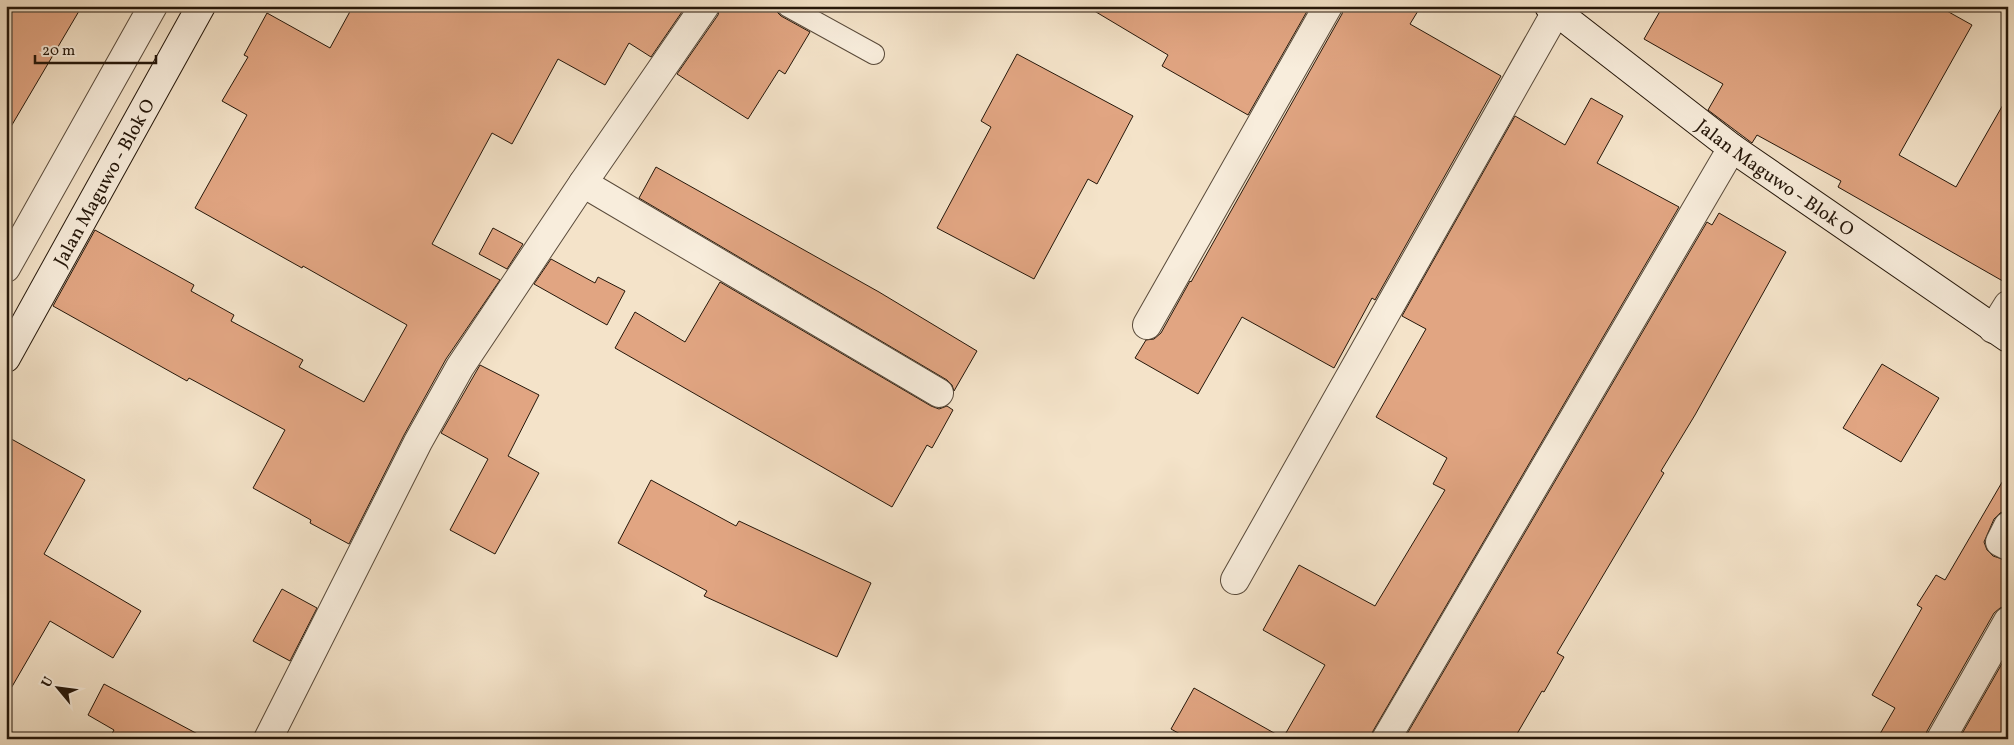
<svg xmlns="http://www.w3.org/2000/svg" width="2014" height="745" font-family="Vollkorn,serif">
  <rect width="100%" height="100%" fill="#f4e3c9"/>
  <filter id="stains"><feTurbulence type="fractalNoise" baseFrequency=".004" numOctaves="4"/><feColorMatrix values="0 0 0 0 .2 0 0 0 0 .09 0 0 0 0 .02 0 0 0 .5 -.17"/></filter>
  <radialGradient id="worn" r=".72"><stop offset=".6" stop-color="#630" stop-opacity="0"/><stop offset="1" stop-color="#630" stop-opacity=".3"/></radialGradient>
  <!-- building -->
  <g fill="#e1a582" stroke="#25170a">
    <path d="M6 6H82L6 135Z"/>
    <path d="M353 6H686L651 57 629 43 605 85 558 59 512 144 492 133 432 244 500 280 446 359 404 435 349 544 310 523 311 520 253 488 285 430 189 378 187 381 53 306 95 230 194 285 191 291 234 315 231 321 303 360 299 367 364 402 407 325 303 266 302 268 195 208 247 115 222 101 248 57 244 55 267 13 330 48Z"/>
    <path d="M720 6H775L777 12 781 16 810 32 785 74 779 70 748 119 677 74 718 15Z"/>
    <path d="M1086 6H1310L1248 115 1162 66 1168 55Z"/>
    <path d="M1344 6H1421L1410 24 1501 76 1375 300 1372 298 1334 368 1242 317 1198 394 1135 358 1146 340 1154 339 1161 333 1190 281 1191 282 1342 14Z"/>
    <path d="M1663 6H1938L1972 25 1899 155 1956 187 2008 96V284L1838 187 1841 181 1757 135 1752 143 1708 110 1723 84 1644 39Z"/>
    <path d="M1017 54 1133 116 1097 184 1088 179 1034 279 937 228 991 127 981 121Z"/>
    <path d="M1591 98 1623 116 1597 163 1679 207 1373 731 1370 739H1189L1171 729 1194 688 1283 738 1325 665 1263 630 1299 565 1375 606 1445 490 1433 484 1447 458 1376 417 1426 329 1402 316 1515 116 1565 145Z"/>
    <path d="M656 167 879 292 977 351 954 391 952 385 947 380 639 198Z"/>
    <path d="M1719 213 1786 252 1695 415 1661 471 1664 473 1557 653 1564 657 1544 692 1542 691 1514 739H1404L1707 222 1712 225Z"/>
    <path d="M493 228 523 244 507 269 479 254Z"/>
    <path d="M551 259 595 283 598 277 625 291 607 325 534 284Z"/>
    <path d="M720 282 931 406 939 409 947 406 953 410 932 448 927 445 892 507 615 348 635 312 685 342Z"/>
    <path d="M1882 364 1939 398 1901 462 1843 428Z"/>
    <path d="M480 365 539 395 508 456 539 473 495 554 450 530 488 459 441 433Z"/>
    <path d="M6 436 85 480 44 554 141 611 113 658 50 621 6 697Z"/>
    <path d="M2008 472V510L2000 513 1994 519 1984 542 1987 550 1993 556 2008 561V605L2000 608 1994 613 1927 731 1925 739H1877L1895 708 1872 695 1922 608 1917 605 1936 575 1945 580Z"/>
    <path d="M651 480 736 526 739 521 871 583 837 657 704 596 707 591 618 543Z"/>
    <path d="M282 589 317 608 290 661 253 641Z"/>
    <path d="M2008 653V739H1959Z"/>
    <path d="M104 684 207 739H109L114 730 88 715Z"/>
  </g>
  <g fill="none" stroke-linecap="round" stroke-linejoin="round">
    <!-- service casing -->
    <g stroke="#594a3a" stroke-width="22">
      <path id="service" d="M787 6 874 54"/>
    </g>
    <!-- minor casing -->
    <g stroke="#594a3a" stroke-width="30">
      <g id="minor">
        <path d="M583 183 939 393"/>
        <path d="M6 268 153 6"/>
        <path d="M1147 325 1328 6"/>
        <path d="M1993 329 2008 305"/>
        <path d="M2008 526 2000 542 2008 546"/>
        <path d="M1235 580 1556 12"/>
        <path d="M268 739 418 442 460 367 583 183 705 6"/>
        <path d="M1386 739 1732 148"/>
        <path d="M1941 739 2008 621"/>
      </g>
    </g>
    <!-- secondary casing -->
    <g stroke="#25170a" stroke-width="30">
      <g id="secondary">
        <path id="s1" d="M1549 6 1732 148 2008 338"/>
        <path id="s2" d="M6 358 201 6"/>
      </g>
    </g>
    <!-- service -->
    <use href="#service" stroke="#f8eddc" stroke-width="20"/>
    <!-- minor -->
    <use href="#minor" stroke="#f8eddc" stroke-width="28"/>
    <!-- secondary -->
    <use href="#secondary" stroke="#f8eddc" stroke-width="28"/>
  </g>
  <g text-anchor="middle" stroke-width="4" stroke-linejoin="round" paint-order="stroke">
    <!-- street labels -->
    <g font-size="19" fill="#25170a" stroke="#f8eddc">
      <text dy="7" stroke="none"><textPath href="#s1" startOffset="284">Jalan Maguwo - Blok O</textPath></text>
      <text dy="7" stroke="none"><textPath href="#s2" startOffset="201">Jalan Maguwo - Blok O</textPath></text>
    </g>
  </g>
  <!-- margin -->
  <rect width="2014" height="745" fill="none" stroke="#f4e3c9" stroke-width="25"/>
  <rect x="8" y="8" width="1999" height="730" fill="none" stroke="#25170a" stroke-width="2.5"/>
  <rect x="12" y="12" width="1989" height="720" fill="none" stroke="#25170a"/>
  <!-- north arrow -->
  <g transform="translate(58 688) rotate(299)" stroke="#f8eddc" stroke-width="4" paint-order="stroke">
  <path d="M0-4L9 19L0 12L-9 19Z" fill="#25170a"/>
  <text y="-8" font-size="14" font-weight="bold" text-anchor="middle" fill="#25170a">U</text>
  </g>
  <!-- scale -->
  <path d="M35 55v8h121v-8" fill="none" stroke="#25170a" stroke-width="2.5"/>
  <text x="42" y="55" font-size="15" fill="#25170a" stroke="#f8eddc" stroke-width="4" paint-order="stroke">20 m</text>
  <rect width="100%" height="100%" filter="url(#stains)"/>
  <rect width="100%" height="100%" fill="url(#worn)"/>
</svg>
